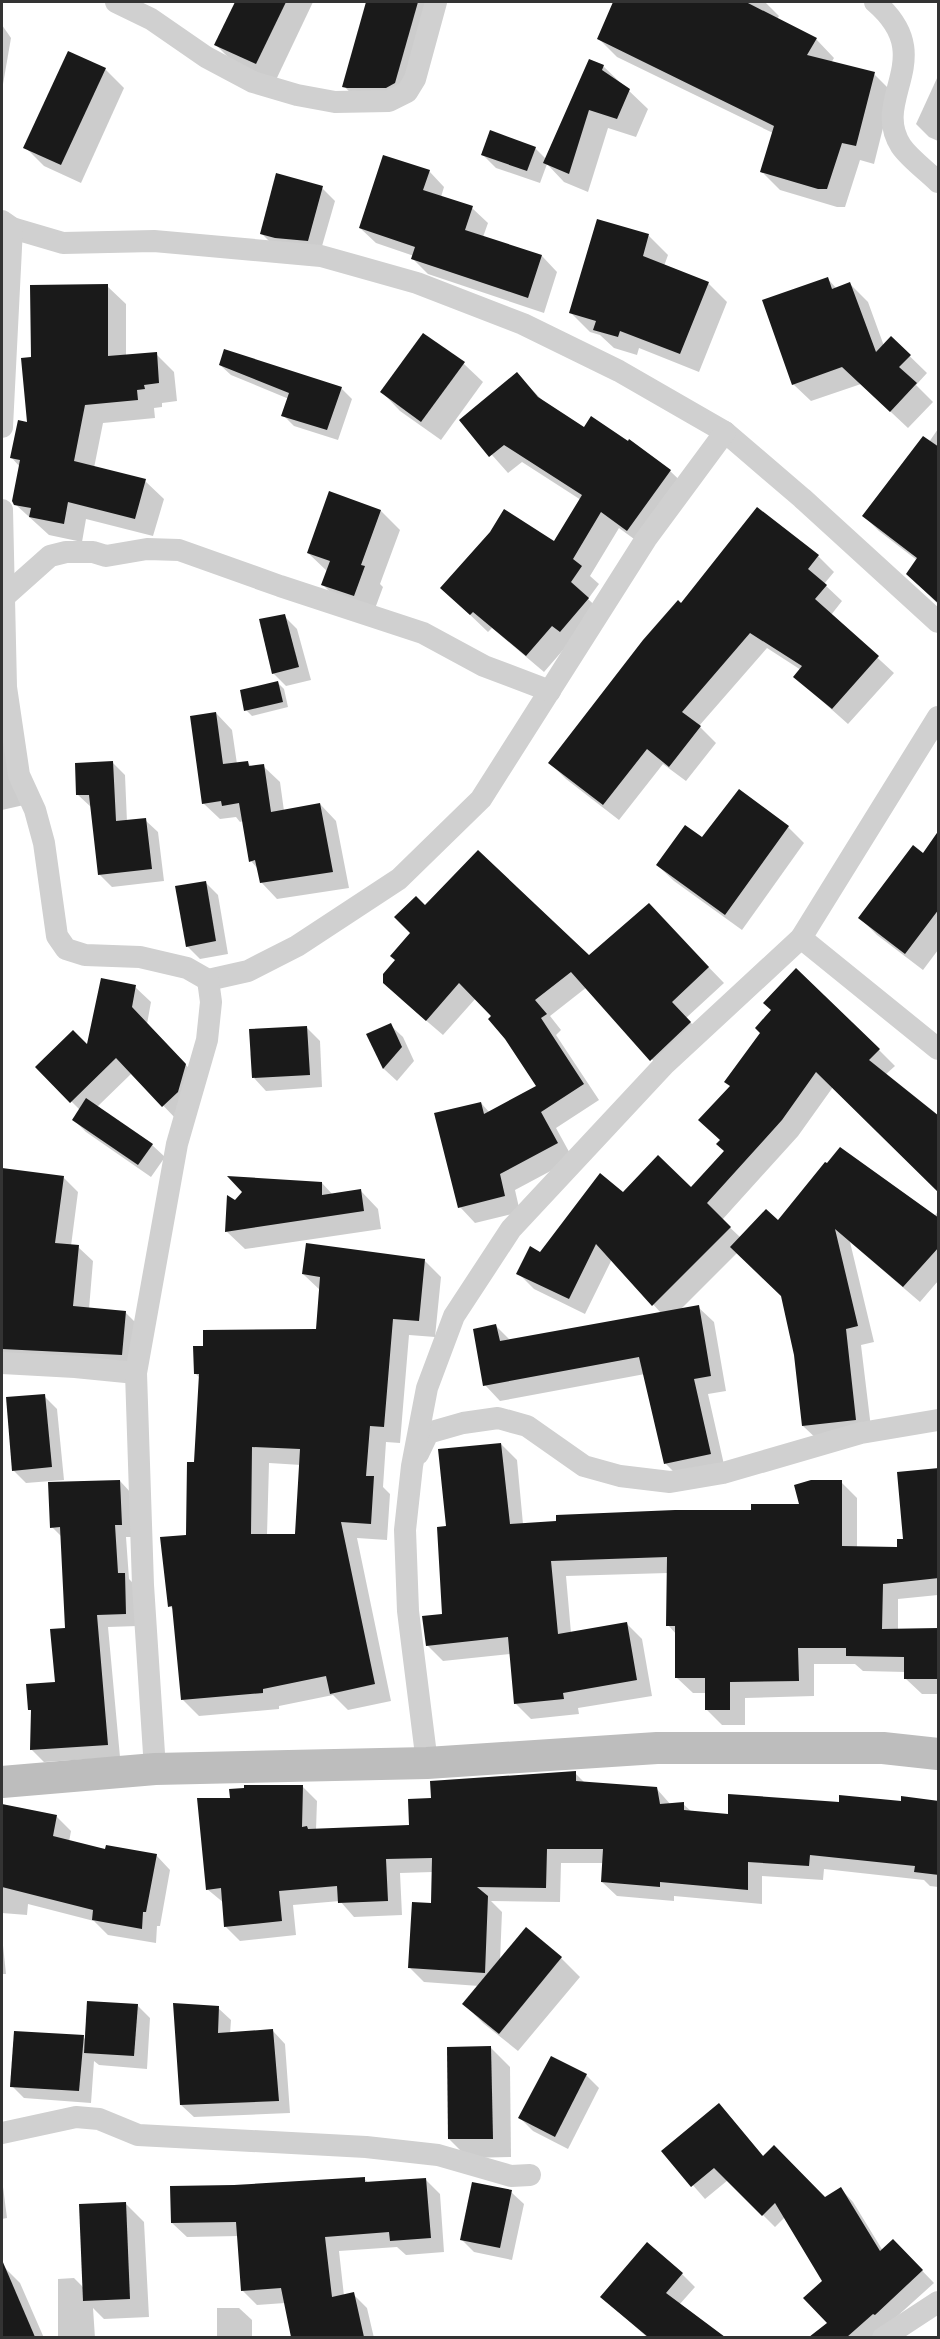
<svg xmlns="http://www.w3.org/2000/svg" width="940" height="2339" font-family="Poppins,sans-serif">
  <rect width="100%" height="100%" fill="#fff"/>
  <!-- shadow -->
  <g fill="#0003" fill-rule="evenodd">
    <path d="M237 2H313L275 82 235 64 216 45Z"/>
    <path d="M367 2H444L412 101 361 104 344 86Z"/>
    <path d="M615 2H688L703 8 706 2H765L779 16 777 19 816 39 834 58 831 63 874 74 892 92 874 164 860 160 845 207H837L780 190 762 172 773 133 617 57 599 39Z"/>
    <path d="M2 25 11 38 2 90Z"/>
    <path d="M603 66 648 109 636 137 608 128 588 192 564 182 547 164 540 183 496 168 483 155 535 148 547 160Z"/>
    <path d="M105 69 124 88 81 183 44 166 25 147Z"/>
    <path d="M938 76V141L929 137 916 124Z"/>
    <path d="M429 171 444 187 441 197 472 208 488 223 483 237 542 256 557 272 544 313 428 274 413 259 414 256 376 243 360 228Z"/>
    <path d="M322 188 335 201 320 253 274 246 261 233Z"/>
    <path d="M598 221 649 236 668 255 664 266 708 283 727 302 699 372 639 348 637 355 614 348 600 335 590 332 571 313Z"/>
    <path d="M827 278 837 289 850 284 868 302 884 346 891 338 927 373 916 385 933 402 908 428 861 384 811 401 793 384Z"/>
    <path d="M107 286 126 304V356L156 354 174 372 177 401 162 403V407L154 408 155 418 103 423 94 468 145 481 164 499 153 536 86 519 82 542 49 535 15 504 20 467 11 457 28 424 32 358Z"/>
    <path d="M464 364 483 382 441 440 400 411 382 392Z"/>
    <path d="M220 365 341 388 352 399 338 440 294 426 283 415 289 399 231 375Z"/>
    <path d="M517 374 544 402 584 429 630 441 670 471 688 488 645 547 619 528 590 576 599 584 588 599 606 616 570 642 544 672 492 628 488 632 442 588 555 543 581 500 522 462 508 473 461 420Z"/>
    <path d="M938 429V604L908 574 918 561 879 531 864 516 929 442Z"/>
    <path d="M381 511 400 530 380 584 383 587 373 614 342 604 323 585 328 572 308 553Z"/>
    <path d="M818 556 834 572 824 584 842 601 831 615 894 673 848 724 795 677 801 670 767 648 699 726 716 743 686 781 663 764 619 820 566 779 550 763 682 605Z"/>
    <path d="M284 616 297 629 311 680 286 686 273 673Z"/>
    <path d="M278 683 284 689 288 707 252 716 246 710Z"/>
    <path d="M216 713 232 730 237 764 247 762 252 767 263 766 280 782 284 811 320 804 336 821 349 888 277 899 261 882 258 869 251 861 243 821 240 822 236 817 220 819 203 803Z"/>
    <path d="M2 736 24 805 2 810Z"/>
    <path d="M112 762 125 775 127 822 145 820 158 832 164 881 112 887 99 874 91 807 78 795Z"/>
    <path d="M788 827 804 843 742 930 674 881 657 865 702 839Z"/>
    <path d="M938 832V950L923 970 877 935 860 918 924 855Z"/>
    <path d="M205 882 218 895 228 954 200 959 187 946Z"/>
    <path d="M425 907 589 957 664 921 724 983 686 1018 706 1038 666 1075 587 987 550 1016 561 1030 556 1035 599 1100 556 1128 573 1159 515 1190 520 1212 475 1223 460 1207 481 1103 490 1113 538 1087 493 1016 476 998 443 1035 401 999 397 960Z"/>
    <path d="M135 987 151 1002 147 1024 201 1081 178 1121 132 1073 97 1107 152 1145 165 1157 151 1177 86 1132 74 1120 80 1110 37 1067 88 1047Z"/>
    <path d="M390 1025 403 1037 414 1061 397 1081 384 1069 368 1035Z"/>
    <path d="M307 1028 320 1041 322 1087 266 1091 254 1078Z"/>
    <path d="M879 1050 895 1066 885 1075 833 1087 798 1136 722 1220 741 1238 778 1222 934 1217 938 1211V1281L920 1302 850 1242 874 1342 861 1345 872 1436 820 1442 803 1426 796 1355 783 1296 737 1253 680 1310 698 1307 714 1322 726 1391 708 1394 725 1469 681 1479 666 1464 645 1374 500 1401 485 1385 496 1326 511 1341 661 1313 612 1259 585 1314 534 1289 518 1273 541 1253 623 1194 691 1189 726 1151 722 1141 731 1086Z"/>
    <path d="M2 1169 63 1177 78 1192 71 1246 78 1247 93 1261 89 1309 125 1312 140 1327 136 1370 2 1367Z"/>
    <path d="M322 1183 333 1195 360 1190 378 1209 381 1229 245 1249 226 1231 235 1202Z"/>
    <path d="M424 1260 441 1277 435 1337 409 1335 400 1443 386 1442 383 1487 390 1494 387 1540 357 1538 391 1701 348 1710 333 1695 279 1706V1709L199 1716 182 1699 174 1610 170 1606 188 1536 196 1464 200 1378 195 1373 317 1331 321 1291 303 1274ZM269 1463 301 1465 296 1536 267 1535Z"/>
    <path d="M44 1396 57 1409 64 1480 26 1483 13 1470Z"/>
    <path d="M501 1444 517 1460 523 1524 752 1512 801 1505 841 1482 857 1498V1548H899L905 1540 938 1470V1595L898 1599V1630H938V1694H922L906 1679V1672L863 1671 855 1664H814V1696L745 1698V1725H722L706 1709V1693H693L677 1678V1635L668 1625V1573L566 1576 571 1633 626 1623 642 1639 652 1696 578 1708 579 1714 531 1719 515 1703 511 1654 443 1661 427 1645 443 1615 448 1528Z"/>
    <path d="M120 1481 132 1494 134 1537H126L129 1579 136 1586 138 1626 108 1627 120 1757 44 1762 31 1749 32 1712 30 1709 57 1684 66 1629 62 1537 52 1527Z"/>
    <path d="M575 1773 585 1783 656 1788 671 1805 683 1804 692 1812 729 1816 840 1803H938V1887L930 1886 924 1880 824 1869 823 1880 762 1876V1904L674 1896V1901L617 1896 602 1882 604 1863H561L560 1902 491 1901 502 1912 500 1961 561 1958 580 1977 518 2051 483 2023 464 2004 479 1986 424 1982 410 1968 432 1905 433 1872 400 1873 402 1915 354 1917 340 1901 293 1905 296 1935 240 1941 226 1927 224 1903 207 1889 231 1800 303 1787 317 1801 316 1830 411 1827 433 1800Z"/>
    <path d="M4 1806 56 1816 71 1831 69 1842 106 1851 156 1855 170 1870 160 1926H157L156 1943 108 1935 94 1921 28 1904 27 1915 2 1913V1819Z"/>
    <path d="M2 1936 6 1974H2Z"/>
    <path d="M137 2005 150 2018 147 2069 99 2065 94 2061 91 2103 24 2098 12 2086 83 2037 86 2040Z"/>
    <path d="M218 2008 231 2020 230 2034 273 2031 285 2044 290 2113 194 2117 181 2105Z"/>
    <path d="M491 2048 510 2067 511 2157 468 2158 449 2139Z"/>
    <path d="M586 2075 599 2088 568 2149 533 2131 520 2118Z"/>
    <path d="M731 2118 764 2157 825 2199 841 2189 853 2202 883 2251 905 2253 934 2283 873 2338H812L829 2323 824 2281 785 2217 775 2227 728 2180 705 2199 663 2151Z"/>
    <path d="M2 2179 7 2218 2 2219Z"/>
    <path d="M364 2179 369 2183 426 2180 440 2194 444 2252 406 2255 397 2247 339 2251 344 2296 353 2294 367 2308 374 2338H293L285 2303 257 2305 242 2290 239 2236 187 2237 172 2223 234 2187Z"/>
    <path d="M511 2192 524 2204 512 2260 474 2252 461 2239Z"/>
    <path d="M125 2203 144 2222 149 2317 104 2319 93 2308 95 2338H58V2279L74 2278 84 2288Z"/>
    <path d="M2 2265 20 2283 44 2338H2Z"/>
    <path d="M682 2274 695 2287 679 2305 719 2338H648L602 2297Z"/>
    <path d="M217 2308H239L252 2320V2338H217Z"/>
  </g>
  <!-- building -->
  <g fill="#1a1a1a" fill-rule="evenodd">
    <path d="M235 2H286L256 64 214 45Z"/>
    <path d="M366 2H418L395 83 386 88H347L342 87Z"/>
    <path d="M613 2H746L817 38 807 55 875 72 856 146 842 143 827 189H818L760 172 774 126 597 39Z"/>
    <path d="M68 51 106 68 61 165 23 148Z"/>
    <path d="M589 59 604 65 602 70 630 89 617 119 589 110 569 174 543 163Z"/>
    <path d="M490 130 536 147 527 171 481 155Z"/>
    <path d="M383 155 430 170 423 190 473 206 465 230 542 255 528 298 411 259 415 247 359 228Z"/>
    <path d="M276 173 323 186 308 241 275 238 260 234Z"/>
    <path d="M597 219 649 234 643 256 709 282 680 354 620 331 618 337 593 330 596 321 569 313Z"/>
    <path d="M828 277 832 289 850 282 876 352 891 336 911 355 899 367 917 383 890 412 842 367 792 385 762 300Z"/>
    <path d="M108 284V356L157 352 159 383 144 385 145 389 137 390 138 400 85 405 74 461 146 479 135 519 68 502 64 524 29 517 31 508 14 505 12 501 20 460 10 458 18 420 27 422 21 358 31 357 30 285Z"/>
    <path d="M423 333 465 362 421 422 380 392Z"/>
    <path d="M224 349 342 387 327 430 281 416 289 393 219 365Z"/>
    <path d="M517 372 538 397 584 427 591 416 628 441 629 439 671 470 627 531 601 512 573 559 582 566 571 582 589 598 560 632 552 626 526 656 473 612 470 615 440 588 490 532 504 509 554 541 582 495 504 445 489 457 459 420Z"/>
    <path d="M923 436 939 447V604L906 574 917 558 862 516Z"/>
    <path d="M329 491 381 510 361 565 365 566 354 596 321 585 330 561 307 553Z"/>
    <path d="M757 507 819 555 808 569 827 585 815 599 879 656 832 709 793 677 802 666 750 633 682 712 701 726 669 767 647 749 603 805 548 763 643 640 678 600 681 603Z"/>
    <path d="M285 614 299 667 272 674 259 619Z"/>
    <path d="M278 681 283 702 244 711 240 690Z"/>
    <path d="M216 712 223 764 248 761 249 766 264 764 271 812 320 803 333 872 260 883 255 860 249 862 239 803 222 806 221 801 202 804 190 716Z"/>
    <path d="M113 761 116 821 146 818 152 869 98 875 89 795H76L75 763Z"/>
    <path d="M739 789 789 826 725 915 656 865 685 825 702 837Z"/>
    <path d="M939 830V909L905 954 858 918 913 845 923 853Z"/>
    <path d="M478 850 589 955 649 903 709 967 672 1002 691 1022 650 1061 571 972 535 1000 547 1014 541 1018 584 1084 541 1112 558 1143 500 1174 505 1196 458 1208 434 1113 481 1102 484 1114 536 1086 505 1039 488 1019 491 1016 459 983 426 1021 383 983V974L395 960 390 956 410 933 394 917 416 896 425 905Z"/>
    <path d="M206 881 216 941 186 947 175 886Z"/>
    <path d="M796 968 880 1049 869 1060 939 1116V1193L816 1072 782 1120 707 1203 731 1227 652 1306 596 1244 569 1299 516 1274 530 1246 540 1252 600 1173 623 1192 658 1155 691 1187 724 1151 716 1144 720 1140 698 1120 730 1086 724 1082 760 1033 755 1028 771 1010 763 1003Z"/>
    <path d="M101 978 136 985 132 1007 186 1064 178 1092 162 1107 116 1058 70 1103 35 1067 73 1030 87 1044Z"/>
    <path d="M391 1023 402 1047 383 1069 366 1034Z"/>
    <path d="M307 1026 310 1075 252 1078 249 1029Z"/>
    <path d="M86 1098 153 1144 138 1165 72 1120Z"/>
    <path d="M840 1147 939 1218V1247L903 1287 835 1229 858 1326 846 1329 856 1420 802 1426 794 1355 781 1296 730 1247 766 1209 778 1220 825 1162 827 1163Z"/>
    <path d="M2 1168 64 1176 55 1243 79 1245 73 1306 126 1311 122 1355 2 1349Z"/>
    <path d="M227 1176 322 1182V1195L361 1189 364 1211 225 1232 227 1195 235 1200 242 1192Z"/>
    <path d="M306 1243 425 1259 419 1321 393 1319 384 1427 370 1426 366 1476H374L371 1524 341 1522 375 1684 330 1694 326 1676 263 1689V1693L181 1700 172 1606 168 1607 160 1537 186 1535 187 1462H194L199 1374H194L193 1346H203V1330L316 1329 320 1277 302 1274ZM252 1447 300 1449 295 1534H251Z"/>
    <path d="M699 1305 711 1376 694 1379 711 1454 664 1464 639 1357 483 1386 473 1329 496 1324 500 1341Z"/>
    <path d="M45 1394 52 1467 12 1471 6 1397Z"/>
    <path d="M501 1443 510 1524 556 1521V1515L675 1510H751V1504H799L794 1485 811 1480H842V1546L897 1547V1539H903L897 1472 939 1468V1578L883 1584 882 1629 939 1628V1679H904V1657L846 1656V1648H798L799 1681 730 1682V1710H705V1678H675V1626H666L667 1557 551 1561 558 1634 627 1622 637 1680 563 1693 564 1699 514 1704 508 1637 426 1646 422 1616 442 1614 437 1527 446 1526 438 1449Z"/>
    <path d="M120 1480 122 1525H115L118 1573H125L126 1614 97 1615 108 1745 30 1750 31 1710H28L26 1684 55 1682 50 1629 65 1628 60 1527 50 1528 48 1482Z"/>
    <path d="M576 1771V1781L657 1787 660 1804 684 1802V1810L728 1814V1794L839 1802V1795L901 1801V1796L939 1801V1875L914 1872 915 1866 810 1855 809 1866 748 1862V1890L660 1882V1887L601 1882 603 1849H547L546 1888 477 1887 488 1896 485 1973 408 1968 412 1902 431 1903 432 1858 386 1859 388 1901 338 1903 337 1886 279 1891 282 1921 224 1927 221 1888 206 1890 197 1798H230L229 1789 244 1788V1785H303L302 1827 307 1826 308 1829 409 1825 408 1799 431 1798 430 1781Z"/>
    <path d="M2 1804 57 1815 53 1836 105 1849 106 1845 157 1854 146 1912H143L142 1929 92 1920 93 1910 2 1887Z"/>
    <path d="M526 1927 562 1957 499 2034 462 2004Z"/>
    <path d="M87 2001 138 2004 134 2056 84 2053Z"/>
    <path d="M173 2003 219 2006 218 2033 273 2029 279 2101 180 2105Z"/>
    <path d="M14 2031 84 2035 79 2091 10 2087Z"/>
    <path d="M491 2046 493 2139H448L447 2047Z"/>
    <path d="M551 2056 587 2074 555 2137 518 2118Z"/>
    <path d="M719 2103 763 2156 774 2145 825 2197 841 2187 880 2251 893 2239 923 2270 875 2315 873 2314 847 2337H809L827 2323 803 2298 822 2281 775 2203 762 2216 714 2168 691 2187 661 2151Z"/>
    <path d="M365 2177V2182L426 2178 431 2238 390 2241 389 2232 325 2237 332 2297 354 2292 364 2337H291L281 2288 241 2291 236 2222 171 2223 170 2186 234 2185Z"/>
    <path d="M472 2182 512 2190 500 2248 460 2240Z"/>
    <path d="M126 2202 130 2299 83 2301 79 2204Z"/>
    <path d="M647 2242 683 2273 666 2293 725 2337H648L600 2297Z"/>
    <path d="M2 2260 35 2337H2Z"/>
  </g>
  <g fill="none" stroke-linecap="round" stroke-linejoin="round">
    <!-- street -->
    <g stroke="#d0d0d0" stroke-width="22">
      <path d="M116 2 151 19 206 57 253 82 297 95 335 102 389 101 407 92 415 79 436 2"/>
      <path d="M875 2C940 58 870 98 901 146 910 159 927 171 938 182"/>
      <path d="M2 221 12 228 63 243 154 241 321 256 417 283 523 324 619 371 725 432 802 498 938 622"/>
      <path d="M2 427 12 228"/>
      <path d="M2 510 6 687 19 775 35 810 44 843 57 936 66 949 85 955 140 957 187 968 208 980 248 971 297 946 399 879 481 799 646 539 725 432"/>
      <path d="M4 597 50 556 66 552H93L106 556 147 549 179 550 280 586 423 633 484 666 550 691"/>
      <path d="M801 938 938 1049"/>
      <path d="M2 1363 75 1367 136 1373"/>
      <path d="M418 1454 428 1433 463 1423 498 1418 527 1426 584 1466 620 1476 670 1482 723 1473 861 1433 938 1420"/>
      <path d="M427 1763 408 1611 405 1530 412 1466 427 1388 454 1316 511 1229 664 1065 801 938 938 717"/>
      <path d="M155 1769 143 1585 136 1373 177 1144 207 1040 211 1002 208 980"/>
      <path d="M2 2133 76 2117 99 2119 138 2135 366 2147 438 2155 511 2176 530 2175"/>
      <path d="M883 2338 938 2302"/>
    </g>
    <!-- secondary -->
    <path stroke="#bdbdbd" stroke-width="32" d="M2 1782 155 1769 427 1763 657 1748H883L938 1754"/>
  </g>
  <!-- border -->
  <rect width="940" height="2339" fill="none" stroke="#333333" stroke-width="6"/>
</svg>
